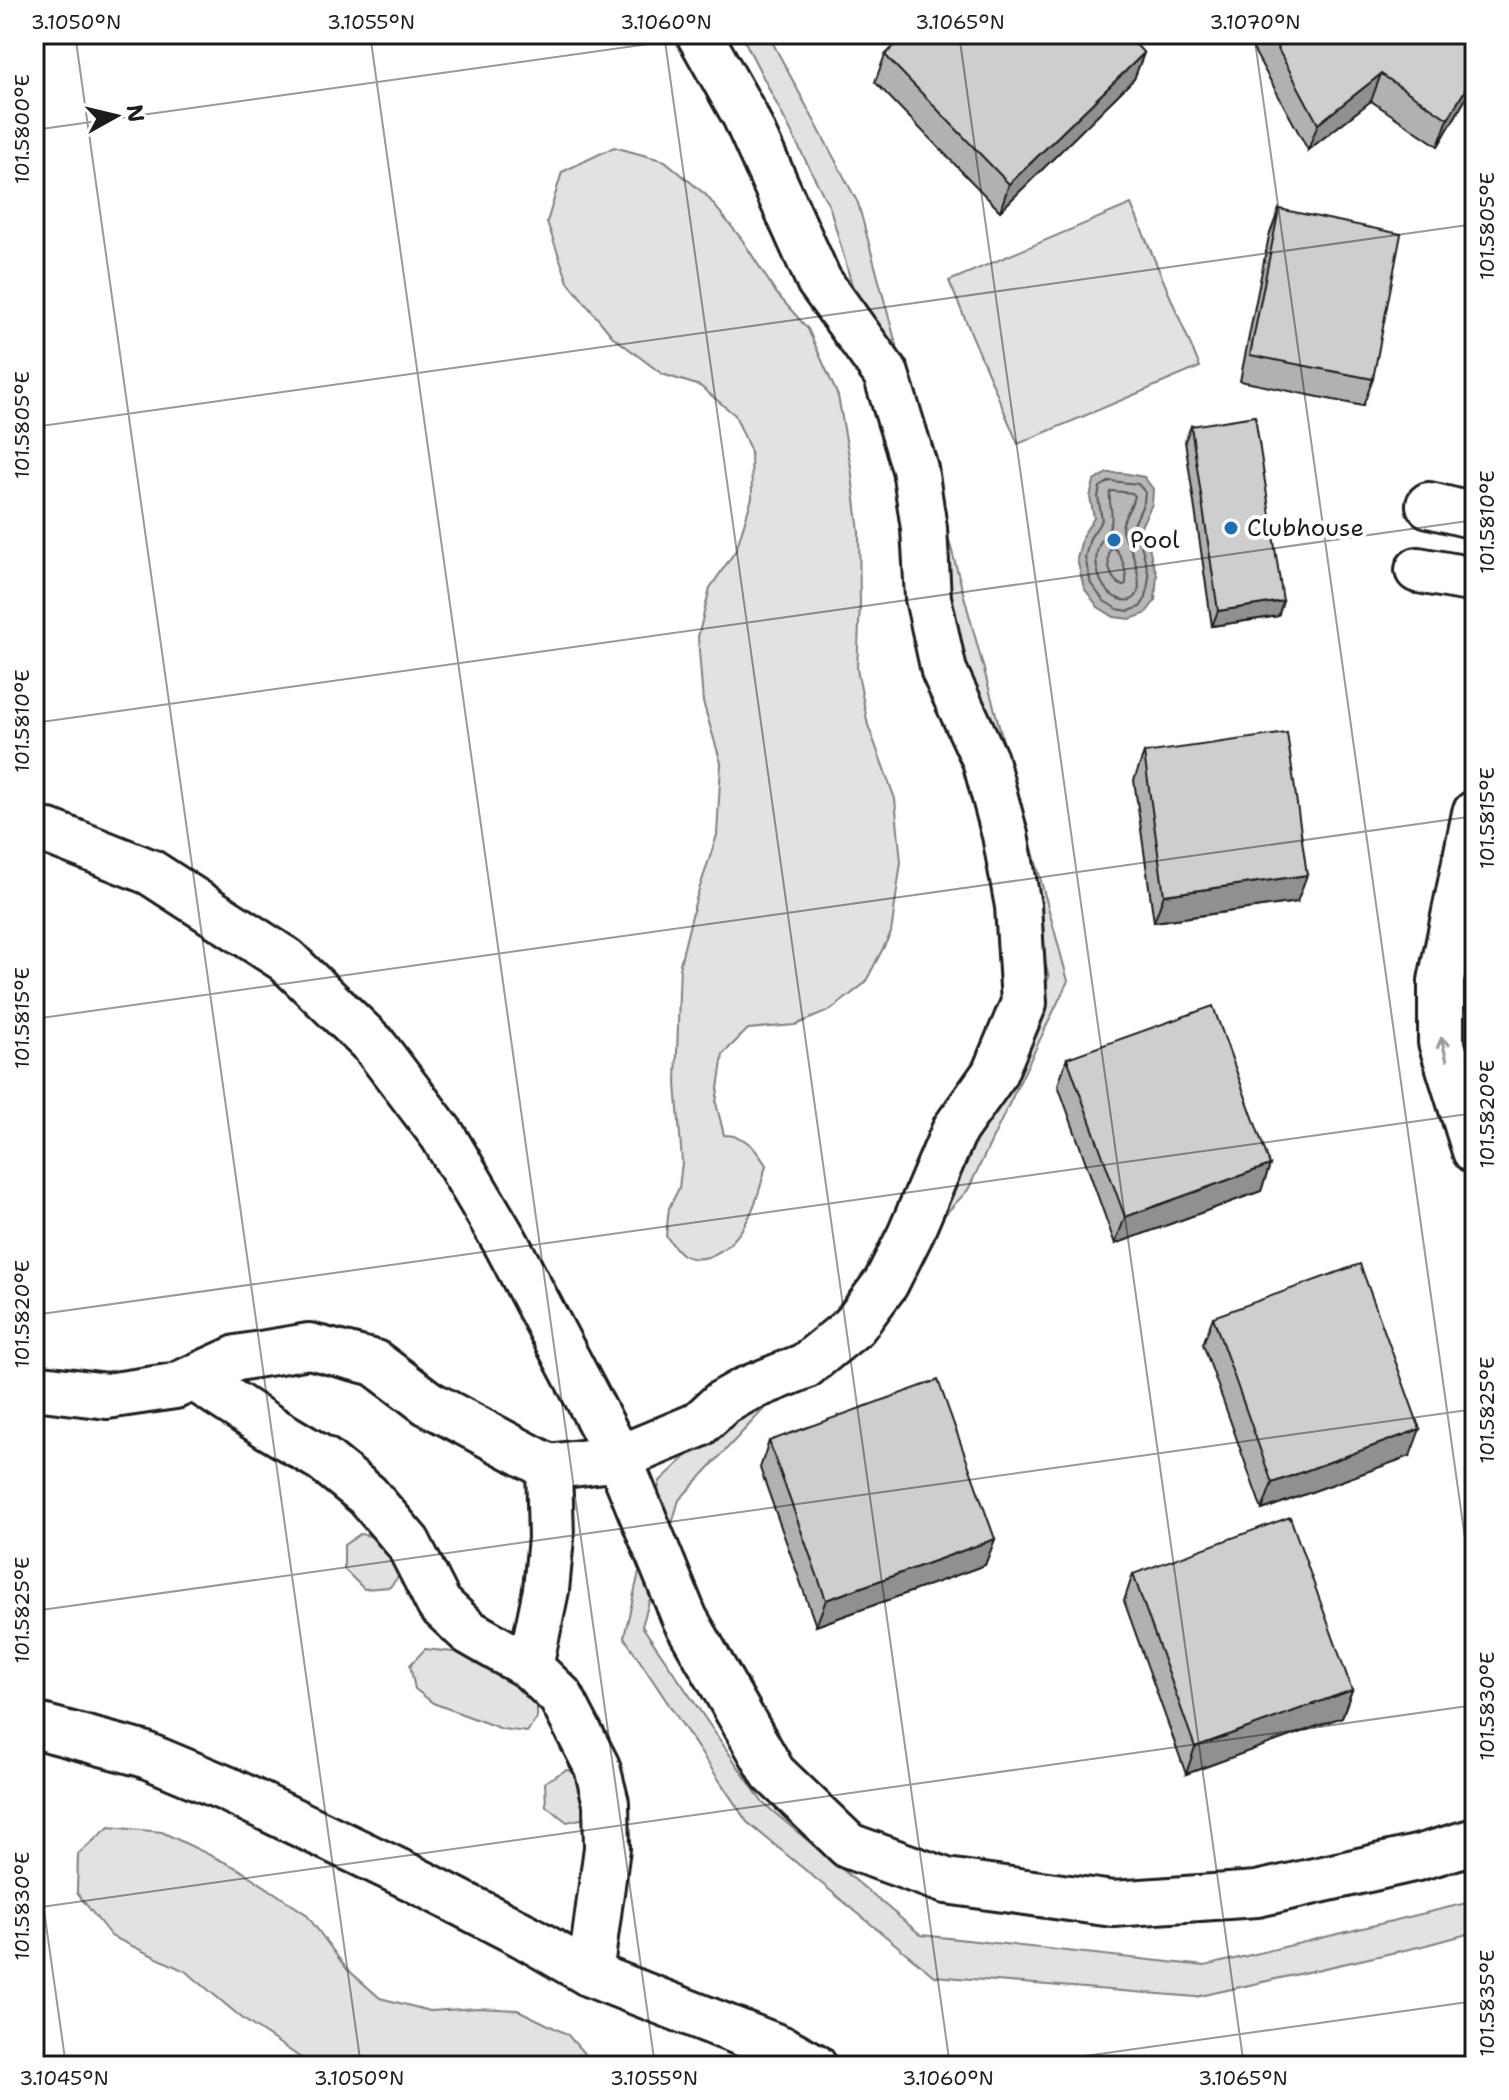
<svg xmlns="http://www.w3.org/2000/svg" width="1509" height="2100" font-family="'Shantell Sans',sans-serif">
  <rect width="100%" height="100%" fill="#fff"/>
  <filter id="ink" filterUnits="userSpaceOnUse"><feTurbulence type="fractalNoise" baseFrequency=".0125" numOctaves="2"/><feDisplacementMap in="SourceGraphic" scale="16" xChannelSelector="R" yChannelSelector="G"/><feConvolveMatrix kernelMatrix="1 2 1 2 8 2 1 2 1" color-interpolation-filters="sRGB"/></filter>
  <g filter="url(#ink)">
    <!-- green -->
    <g fill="#e2e2e2" stroke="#7f7f7f" stroke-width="2">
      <path d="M741 34H768L858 203 1068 981 968 1190 679 1500 642 1626 763 1803 921 1935 1205 1966 1475 1901V1932L1427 1945 1196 1997 934 1976 747 1822 624 1637 660 1481 832 1320 959 1165 1049 977 830 208Z"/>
      <path d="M614 147 665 161 706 195 741 238 777 294 808 329 838 396 851 467 859 532 860 603 857 669 868 725 895 799 901 862 891 933 865 983 831 1010 795 1025 748 1029 723 1054 716 1103 724 1135C746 1135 755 1148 766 1165 758 1200 745 1244 708 1257 700 1259 690 1259 683 1255 677 1251 671 1242 666 1236L669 1208 679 1188 682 1162 676 1083 680 964 696 899 717 835 721 763 703 702 698 637 710 588 736 550 752 498 751 452 735 415 700 386 662 374 612 336 568 282 547 222 562 172Z"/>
      <path d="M1131 204 1200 367 1018 444 949 281Z"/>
      <path d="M360 1534 381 1538 402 1572 390 1587 364 1589 344 1569V1545Z"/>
      <path d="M425 1649 463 1653 494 1663 537 1697V1718L527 1732 502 1729 433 1703 415 1689 410 1665Z"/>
      <path d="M566 1770 586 1774 591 1817 567 1822 546 1806 545 1782Z"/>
      <path d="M109 1827 162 1832 239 1869 306 1914 346 1968 380 1998 430 2011 478 2008 518 2010 567 2034 595 2066H313L243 2019 187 1972 111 1936 77 1893 78 1854Z"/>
    </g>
    <!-- water -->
    <path fill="#b8b8b8" stroke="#7a7a7a" stroke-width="2" d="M1107 473H1123L1144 477 1153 489 1152 504 1140 528 1149 546 1152 560 1157 574 1155 601 1145 614 1130 619 1114 617 1098 607 1084 588 1077 559 1083 535 1094 518 1090 497 1094 481Z"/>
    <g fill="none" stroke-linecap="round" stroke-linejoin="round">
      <!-- shore -->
      <g stroke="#5a5a5a" stroke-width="2">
        <path d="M1110 481 1138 484 1145 492 1144 502 1132 529 1142 548 1149 576 1146 598 1140 607 1129 611 1117 609 1104 601 1091 584 1085 558 1090 538 1102 520 1098 497 1100 487Z"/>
        <path d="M1113 491 1132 493 1135 496C1132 507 1121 519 1122 531 1123 537 1127 542 1130 548 1135 558 1143 586 1136 596 1132 602 1124 601 1119 599 1099 591 1092 563 1099 545 1102 537 1109 531 1111 523 1114 513 1108 503 1110 492Z"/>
        <path d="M1114 548C1122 554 1127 573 1126 584L1123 586C1110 581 1106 563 1110 549Z"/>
      </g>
      <!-- minor casing -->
      <g stroke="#1c1c1c" stroke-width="50">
        <g id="minor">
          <path d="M1429 505 1475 516"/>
          <path d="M1418 570 1475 580"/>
          <path d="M1475 813 1441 981V1042L1475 1151"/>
          <path d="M34 832H49L150 872 286 960 374 1045 443 1136 506 1243 619 1458 685 1619 773 1773 849 1846 946 1881 1113 1904 1257 1894 1417 1858 1475 1841"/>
          <path d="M194 1378 269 1427 324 1460 367 1495 408 1543 439 1604 469 1632 530 1667 561 1697 597 1767 606 1803 607 1848 590 1974"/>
          <path d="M34 1387 107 1396 175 1386 237 1358 309 1346 375 1363 428 1403 549 1467 619 1458 698 1425 722 1403 745 1390 805 1366 854 1326 886 1283 910 1235 955 1129 994 1074 1024 1003 1018 906 1005 835 985 760 944 671 928 598 924 528 915 469 886 374 819 281 745 116 699 34"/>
          <path d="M530 1667 546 1590 551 1538 549 1467"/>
          <path d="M34 1725 143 1754 227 1789 412 1878 523 1935 590 1974 785 2050 814 2066"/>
        </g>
      </g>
      <!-- minor -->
      <use href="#minor" stroke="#fff" stroke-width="44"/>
    </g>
    <!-- wall -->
    <g fill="#b1b1b1" stroke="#1c1c1c" stroke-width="2">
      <path d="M1245 34H1475V83L1438 146 1371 101 1308 150Z"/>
      <path d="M1144 53 1134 79 1000 211 875 82 885 55Z"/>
      <path d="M1279 209 1373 379 1363 406 1240 381 1269 236Z"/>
      <path d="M1191 426 1283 601 1278 616 1212 626 1185 441Z"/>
      <path d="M1144 753 1297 902 1154 922 1134 780Z"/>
      <path d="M1067 1058 1270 1165 1261 1191 1115 1244 1058 1085Z"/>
      <path d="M1213 1317 1410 1456 1262 1510 1203 1344Z"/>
      <path d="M769 1441 995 1539 985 1565 816 1626 760 1468Z"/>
      <path d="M1133 1574 1352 1690 1342 1717 1186 1774 1124 1601Z"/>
    </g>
    <!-- shaded-wall -->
    <g fill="#909090" stroke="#1c1c1c" stroke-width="2">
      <path d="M1144 53 1134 79 1000 211 1009 184Z"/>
      <path d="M1475 73V83L1438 146 1448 119Z"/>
      <path d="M1381 74 1371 101 1308 150 1318 124Z"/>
      <path d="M1283 601 1278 616 1212 626 1218 611Z"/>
      <path d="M1307 875 1297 902 1154 922 1164 895Z"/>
      <path d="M1270 1165 1261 1191 1115 1244 1125 1217Z"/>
      <path d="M1420 1429 1410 1456 1262 1510 1272 1483Z"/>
      <path d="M995 1539 985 1565 816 1626 826 1600Z"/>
      <path d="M1352 1690 1342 1717 1186 1774 1195 1747Z"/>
    </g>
    <!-- building -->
    <g fill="#cecece" stroke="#1c1c1c" stroke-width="2">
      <path d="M906 34H1126L1144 53 1009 184 885 55Z"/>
      <path d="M1270 34H1475V73L1448 119 1381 74 1318 124Z"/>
      <path d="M1279 209 1401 234 1373 379 1250 355Z"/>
      <path d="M1255 416 1283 601 1218 611 1191 426Z"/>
      <path d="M1287 733 1307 875 1164 895 1144 753Z"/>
      <path d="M1213 1006 1270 1165 1125 1217 1067 1058Z"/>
      <path d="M1360 1264 1420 1429 1272 1483 1213 1317Z"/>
      <path d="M938 1380 995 1539 826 1600 769 1441Z"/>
      <path d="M1290 1517 1352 1690 1195 1747 1133 1574Z"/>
    </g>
    <!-- one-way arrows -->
    <defs><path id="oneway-shaft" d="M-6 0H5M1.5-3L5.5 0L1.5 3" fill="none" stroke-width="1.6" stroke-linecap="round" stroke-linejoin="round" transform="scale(2)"/></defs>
    <use stroke="#999" href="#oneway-shaft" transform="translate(1444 1049) rotate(-104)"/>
  </g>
  <!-- ticks -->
  <path fill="none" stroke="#1c1c1c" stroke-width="2" stroke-opacity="0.45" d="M75 34 361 2066M370 34 655 2066M664 34 950 2066M959 34 1244 2066M1254 34 1475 1610M34 130 720 34M34 427 1475 224M34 723 1475 520M34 1019 1475 816M34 1315 1475 1113M34 1611 1475 1409M34 1839 66 2066M34 1908 1475 1705M1014 2066 1475 2001"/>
  <!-- markers -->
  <g fill="#1f6fb2" stroke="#fff" stroke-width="3">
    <circle cx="1231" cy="528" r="8"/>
    <circle cx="1114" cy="540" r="8"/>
  </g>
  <g text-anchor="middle" stroke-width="8" stroke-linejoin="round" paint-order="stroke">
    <!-- poi labels -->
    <g font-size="24" fill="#1c1c1c" stroke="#fff" text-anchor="start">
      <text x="1247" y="536">Clubhouse</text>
      <text x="1130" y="548">Pool</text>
    </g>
  </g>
  <!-- margin -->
  <rect width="1509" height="2100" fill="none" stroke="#fff" stroke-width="88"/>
  <!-- north arrow -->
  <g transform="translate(116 116) rotate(82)" stroke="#ffffff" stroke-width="6" paint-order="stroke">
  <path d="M0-6L14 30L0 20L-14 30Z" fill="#1c1c1c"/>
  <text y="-12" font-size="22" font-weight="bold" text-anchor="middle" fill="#1c1c1c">N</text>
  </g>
  <rect x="44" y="44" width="1421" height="2012" fill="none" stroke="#1c1c1c" stroke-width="3"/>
  <g font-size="20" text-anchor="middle" fill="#1c1c1c">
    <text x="76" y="29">3.1050°N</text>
    <text x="371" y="29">3.1055°N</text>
    <text x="666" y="29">3.1060°N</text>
    <text x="960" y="29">3.1065°N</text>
    <text x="1255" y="29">3.1070°N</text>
    <text transform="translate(22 129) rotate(-90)" y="7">101.5800°E</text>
    <text transform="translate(1487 226) rotate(-90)" y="7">101.5805°E</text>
    <text transform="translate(22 425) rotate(-90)" y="7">101.5805°E</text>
    <text transform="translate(1487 522) rotate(-90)" y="7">101.5810°E</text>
    <text transform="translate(22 721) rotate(-90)" y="7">101.5810°E</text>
    <text transform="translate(1487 818) rotate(-90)" y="7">101.5815°E</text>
    <text transform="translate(22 1018) rotate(-90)" y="7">101.5815°E</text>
    <text transform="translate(1487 1114) rotate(-90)" y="7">101.5820°E</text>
    <text transform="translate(22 1314) rotate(-90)" y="7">101.5820°E</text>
    <text transform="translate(1487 1410) rotate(-90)" y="7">101.5825°E</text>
    <text transform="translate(22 1610) rotate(-90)" y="7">101.5825°E</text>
    <text transform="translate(1487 1706) rotate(-90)" y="7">101.5830°E</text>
    <text transform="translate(22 1906) rotate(-90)" y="7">101.5830°E</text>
    <text transform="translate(1487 2003) rotate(-90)" y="7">101.5835°E</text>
    <text x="64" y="2085">3.1045°N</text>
    <text x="359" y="2085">3.1050°N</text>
    <text x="654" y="2085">3.1055°N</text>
    <text x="948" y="2085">3.1060°N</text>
    <text x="1243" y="2085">3.1065°N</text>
  </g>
</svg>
